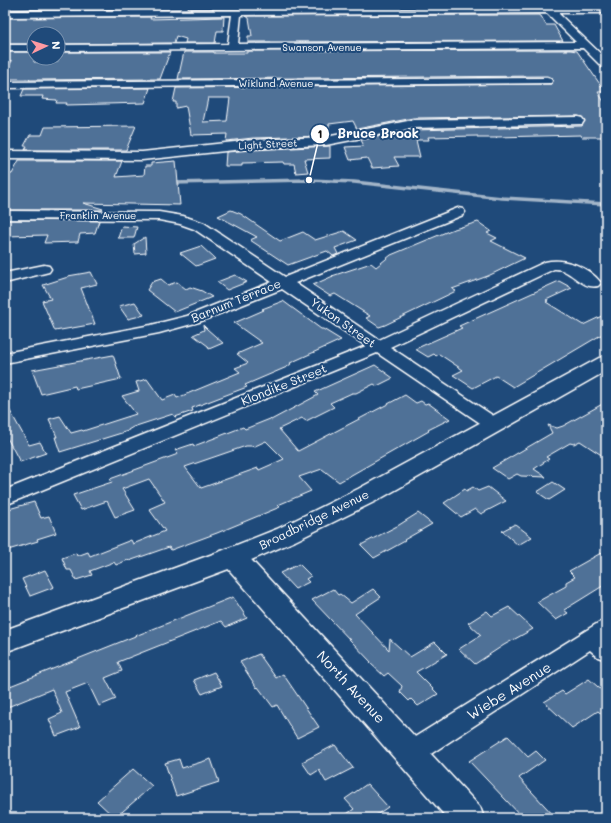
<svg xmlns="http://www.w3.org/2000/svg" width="611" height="823" font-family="Mali,sans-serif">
  <rect width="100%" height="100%" fill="#1f4a7a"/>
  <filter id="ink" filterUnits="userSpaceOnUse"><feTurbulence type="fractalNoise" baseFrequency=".025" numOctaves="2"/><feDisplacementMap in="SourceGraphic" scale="8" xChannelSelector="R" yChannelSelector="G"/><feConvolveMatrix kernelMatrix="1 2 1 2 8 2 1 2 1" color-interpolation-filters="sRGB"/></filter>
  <g filter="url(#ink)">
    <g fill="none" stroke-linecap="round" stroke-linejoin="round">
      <!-- stream -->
      <path stroke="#a3b5c8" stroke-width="3.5" d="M173 183 309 180 354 182 502 198 606 204"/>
    </g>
    <!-- building -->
    <g fill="#507197" stroke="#fff" fill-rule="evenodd">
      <path d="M5 5H42L40 9 5 10Z"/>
      <path d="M98 5H150L149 9H96Z"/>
      <path d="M189 5H529L530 7 231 8 225 5V8H188Z"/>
      <path d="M538 15 541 16 546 25H554L563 41 248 42V36H252L249 18 246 16Z"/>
      <path d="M151 17 150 19 224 17 223 31H217L215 43H185L186 39 176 36 174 43 58 44V34H34V44H5V18Z"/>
      <path d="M570 50 577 51 604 90H602L603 92H598L606 105V137H582L581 135 496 137 497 138H478V136L428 137 429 140H416L420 157H394L399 166 372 168 367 158 350 160 345 147 364 146 361 140 413 130 582 126 585 120 582 117 578 116 413 118 357 129 353 121 329 124V135L326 136 253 138 226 141 227 134 191 135 186 106 176 108V102H173L176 88 551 84 553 82 552 78 547 76 178 79 184 52H214V53H247V51ZM208 98H230L227 121 203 122Z"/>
      <path d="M5 52H34V62H58V52H170L160 79 29 80 30 79H5V73L12 61 5 60Z"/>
      <path d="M150 88 145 103 66 105 67 103H56L57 100 42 99 43 96H21L24 89Z"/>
      <path d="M136 126 126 150H25L27 146H24L30 135H42L45 127Z"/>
      <path d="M330 146V158L304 159 308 172 296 173 294 164H284L283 162 242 163V166H225L226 152 253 150Z"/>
      <path d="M19 161H122L116 177 144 175 145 166H151V163L176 161 180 205 83 203 103 209 102 210H5V174H12Z"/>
      <path d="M231 210 241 214 280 241 303 232 315 240 344 231 357 240 335 248 338 254 333 256 327 251 288 265 250 240 257 237 218 216Z"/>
      <path d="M5 220 99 221 95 233 80 234 78 242 44 243 47 235 5 236Z"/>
      <path d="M478 222 491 231 487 233 497 238 491 241 525 258 488 276 452 289 456 291 385 325 379 327 366 318 370 316 335 294 330 296 313 285 333 276H332L371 263 376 267 391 255 451 230Z"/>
      <path d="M122 226 137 227 134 238H118Z"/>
      <path d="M145 237 146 253 135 254 134 244Z"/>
      <path d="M201 246 215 259 196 266 180 253Z"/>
      <path d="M91 272 97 284 81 288 95 324 55 331 42 301 51 299 43 285 68 277V276Z"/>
      <path d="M235 275 247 282 227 290 217 282Z"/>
      <path d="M161 279 168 285 177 282 186 289 190 287 202 291 212 297 175 312 147 290 152 282Z"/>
      <path d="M559 281 572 288 546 300 548 301 546 302 583 325 606 314V332L513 387 496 376 473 388 453 375 463 370 439 354 436 356 434 354 428 357 415 349 462 328 459 326Z"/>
      <path d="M283 301 321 329H323L341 340 290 363 291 364 287 367 245 385 247 387 192 408 193 411 175 417 173 414 133 427 128 430V431L60 452 55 437H57L49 419 60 416 71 433 82 430 83 431 136 414 122 396 139 391 136 382 147 379 162 400 175 395 177 398 240 372 235 368 248 363 237 354 262 343 234 323 264 310 262 309Z"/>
      <path d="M135 302 144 315 128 319 119 306Z"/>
      <path d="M203 325 207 329 223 343 209 349 208 346 193 335 204 330Z"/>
      <path d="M113 355 121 379 76 389 75 386 41 394 32 370Z"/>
      <path d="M375 365 393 378 377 386 374 384 356 393H352L330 403 334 407 306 421 302 418 279 429 298 451 405 395 416 403 421 401 425 404 428 403 450 419 428 430 429 431 339 482 322 469 299 477 311 491 278 505 280 507 217 533 171 550 169 547 129 561 128 560 116 565 114 562 90 571 92 575 76 580 71 570H67L62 558 76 553 77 556 88 552 90 556 131 540 133 544 165 531 149 509 165 502 149 479 122 489 135 510 115 517 107 501 81 510 73 495 112 482 110 479 178 454 175 450 193 444 194 446 243 427 245 429 270 419 271 420 318 395 315 392ZM266 441 284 459 259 470 258 468 201 488 185 467 246 446H252L253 447Z"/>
      <path d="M5 402 29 445 40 442 46 453 20 462 5 434Z"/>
      <path d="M606 402V458L580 441 574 444 570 443 546 457 549 459 534 469 546 477 521 476 517 474 508 479 492 468 552 433 548 425 557 428 563 426Z"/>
      <path d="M553 482 565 490 549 500 537 492Z"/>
      <path d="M473 487 478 491 488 487 506 501 481 514 475 509 461 517 444 503 465 489 466 491Z"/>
      <path d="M34 502 41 518 49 516 56 533 37 539 38 541 8 550 5 542V510Z"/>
      <path d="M418 513 432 524 404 540 405 541 374 558 361 545 399 525Z"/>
      <path d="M515 524 532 537 518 545 502 531Z"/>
      <path d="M601 553 606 558V584L564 610 568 613 556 620 537 602 566 586V582L575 577 569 571Z"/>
      <path d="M299 564 311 576 306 579 309 582 295 589 280 573Z"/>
      <path d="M45 570 54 587 30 596 22 579Z"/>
      <path d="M333 589 338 595 340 594 351 603 373 589 381 597 355 614 389 650 390 639 410 657 435 642 447 654 416 672 438 694 418 706 411 699 409 701 400 692 402 686 388 673 384 676 370 663 371 662 312 600Z"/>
      <path d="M233 597 247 618 226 627 221 621 118 662 122 671 105 678 116 699 99 706 88 683 65 692 80 727 56 736 49 719 62 713 52 689 5 708V688Z"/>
      <path d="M509 607 533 629 504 645 475 664 459 649 481 635 468 623 487 611 492 616Z"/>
      <path d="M259 654 276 678 283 674 319 727 297 738 277 705 273 707 258 687 257 688 240 662Z"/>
      <path d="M214 672 222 686 202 694 194 680Z"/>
      <path d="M589 679 606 694V718L598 711 572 728 544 702 562 691 565 694Z"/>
      <path d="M508 736 528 757 536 751 545 760 519 778 556 818H523L469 761Z"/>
      <path d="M335 745 353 768 326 782 319 770 311 775 302 762Z"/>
      <path d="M179 759 182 768 211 759 219 782 176 796 165 763Z"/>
      <path d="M133 769 152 786 115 818 97 801Z"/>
      <path d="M367 784 388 807 372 818H341L354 809 345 799Z"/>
    </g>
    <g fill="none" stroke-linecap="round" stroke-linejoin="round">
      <!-- minor casing -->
      <g stroke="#fff" stroke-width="3">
        <g id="minor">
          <path d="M543 5H549L552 8 606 7V13H558L606 59V68L602 67 583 48 58 51V45L228 44 232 15 5 17V11L542 8ZM547 13 576 42 238 44 241 15Z"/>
          <rect x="5" y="45" width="29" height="6"/>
          <path d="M547 78 551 79 552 81 551 83 5 88V82Z"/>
          <path d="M578 117 582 118 584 121 582 124 413 128 326 145 253 148 142 160 5 159V151L142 152 253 140 326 137 413 120Z"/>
          <path d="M458 208 463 209 465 212 463 215 295 283 379 340 545 262C564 257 589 267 601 283L598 286C581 290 571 268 554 269L390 347 501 421 504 425 501 429 495 431 489 429 377 353 5 505V490L366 346 282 289 199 322 159 333 5 363V353L151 325 187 316 272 282 194 229 180 224 159 220 5 219V211L159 212 183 216 204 223 285 277Z"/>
          <path d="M44 265 49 266 51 269 49 272 5 283V273Z"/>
          <path d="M606 620V660L598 657 590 650 420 761 411 764 402 761 398 753 402 745 598 623Z"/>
        </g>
      </g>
      <!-- tertiary casing -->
      <g stroke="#fff" stroke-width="3">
        <path id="tertiary" d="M233 548 242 550 480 807 484 818H447L224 564 220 557 224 550Z"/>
      </g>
      <!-- secondary casing -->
      <g stroke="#fff" stroke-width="3">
        <path id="secondary" d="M606 356V371L376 501 295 541 242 564 5 652V630L224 550 277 529 358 489 599 358Z"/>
      </g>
      <!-- minor -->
      <use href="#minor" fill="#1f4a7a" fill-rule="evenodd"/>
      <!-- tertiary -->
      <use href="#tertiary" fill="#1f4a7a" fill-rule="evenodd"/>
      <!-- secondary -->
      <use href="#secondary" fill="#1f4a7a" fill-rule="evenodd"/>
    </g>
  </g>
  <g text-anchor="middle" stroke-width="4" stroke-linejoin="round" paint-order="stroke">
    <!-- far-street labels -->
    <g font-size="10" fill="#fff" stroke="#1f4a7a">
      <text x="322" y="51">Swanson Avenue</text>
      <text x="276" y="87">Wiklund Avenue</text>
      <text transform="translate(268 144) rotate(-3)" y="4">Light Street</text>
      <text x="98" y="219">Franklin Avenue</text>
    </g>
    <!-- street labels -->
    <g font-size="12" fill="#fff" stroke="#1f4a7a">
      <text transform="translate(236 301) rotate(-22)" y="4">Barnum Terrace</text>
      <text transform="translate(343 323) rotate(35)" y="4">Yukon Street</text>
      <text transform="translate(284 385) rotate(-22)" y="4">Klondike Street</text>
      <text transform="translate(314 520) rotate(-26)" y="4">Broadbridge Avenue</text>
    </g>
    <!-- near-street labels -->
    <g font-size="14" fill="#fff" stroke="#1f4a7a">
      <text transform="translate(351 687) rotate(47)" y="5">North Avenue</text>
      <text transform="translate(509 691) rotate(-32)" y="5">Wiebe Avenue</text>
    </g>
  </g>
  <!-- callouts -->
  <path fill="none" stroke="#fff" stroke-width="1.5" d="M309 180L320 134"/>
  <g fill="#fff" stroke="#1f4a7a" stroke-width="1.5">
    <circle cx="309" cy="180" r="4"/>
    <circle cx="320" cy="134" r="10"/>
  </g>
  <g font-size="12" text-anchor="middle" font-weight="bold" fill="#111">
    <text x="320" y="138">1</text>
  </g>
  <g font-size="13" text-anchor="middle" font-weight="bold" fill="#fff" stroke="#1f4a7a" stroke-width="4" stroke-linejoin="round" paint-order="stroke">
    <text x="378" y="138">Bruce Brook</text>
  </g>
  <!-- margin -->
  <rect width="611" height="823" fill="none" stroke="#1f4a7a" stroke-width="20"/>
  <rect x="10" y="10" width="591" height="803" fill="none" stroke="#fff" stroke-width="1.5" filter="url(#ink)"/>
  <!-- north arrow -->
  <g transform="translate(46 46) rotate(86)"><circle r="19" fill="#1f4a7a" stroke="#7992af"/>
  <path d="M0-3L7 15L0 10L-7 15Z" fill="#ff9aa2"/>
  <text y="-6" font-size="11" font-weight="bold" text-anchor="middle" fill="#ffffff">N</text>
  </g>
</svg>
